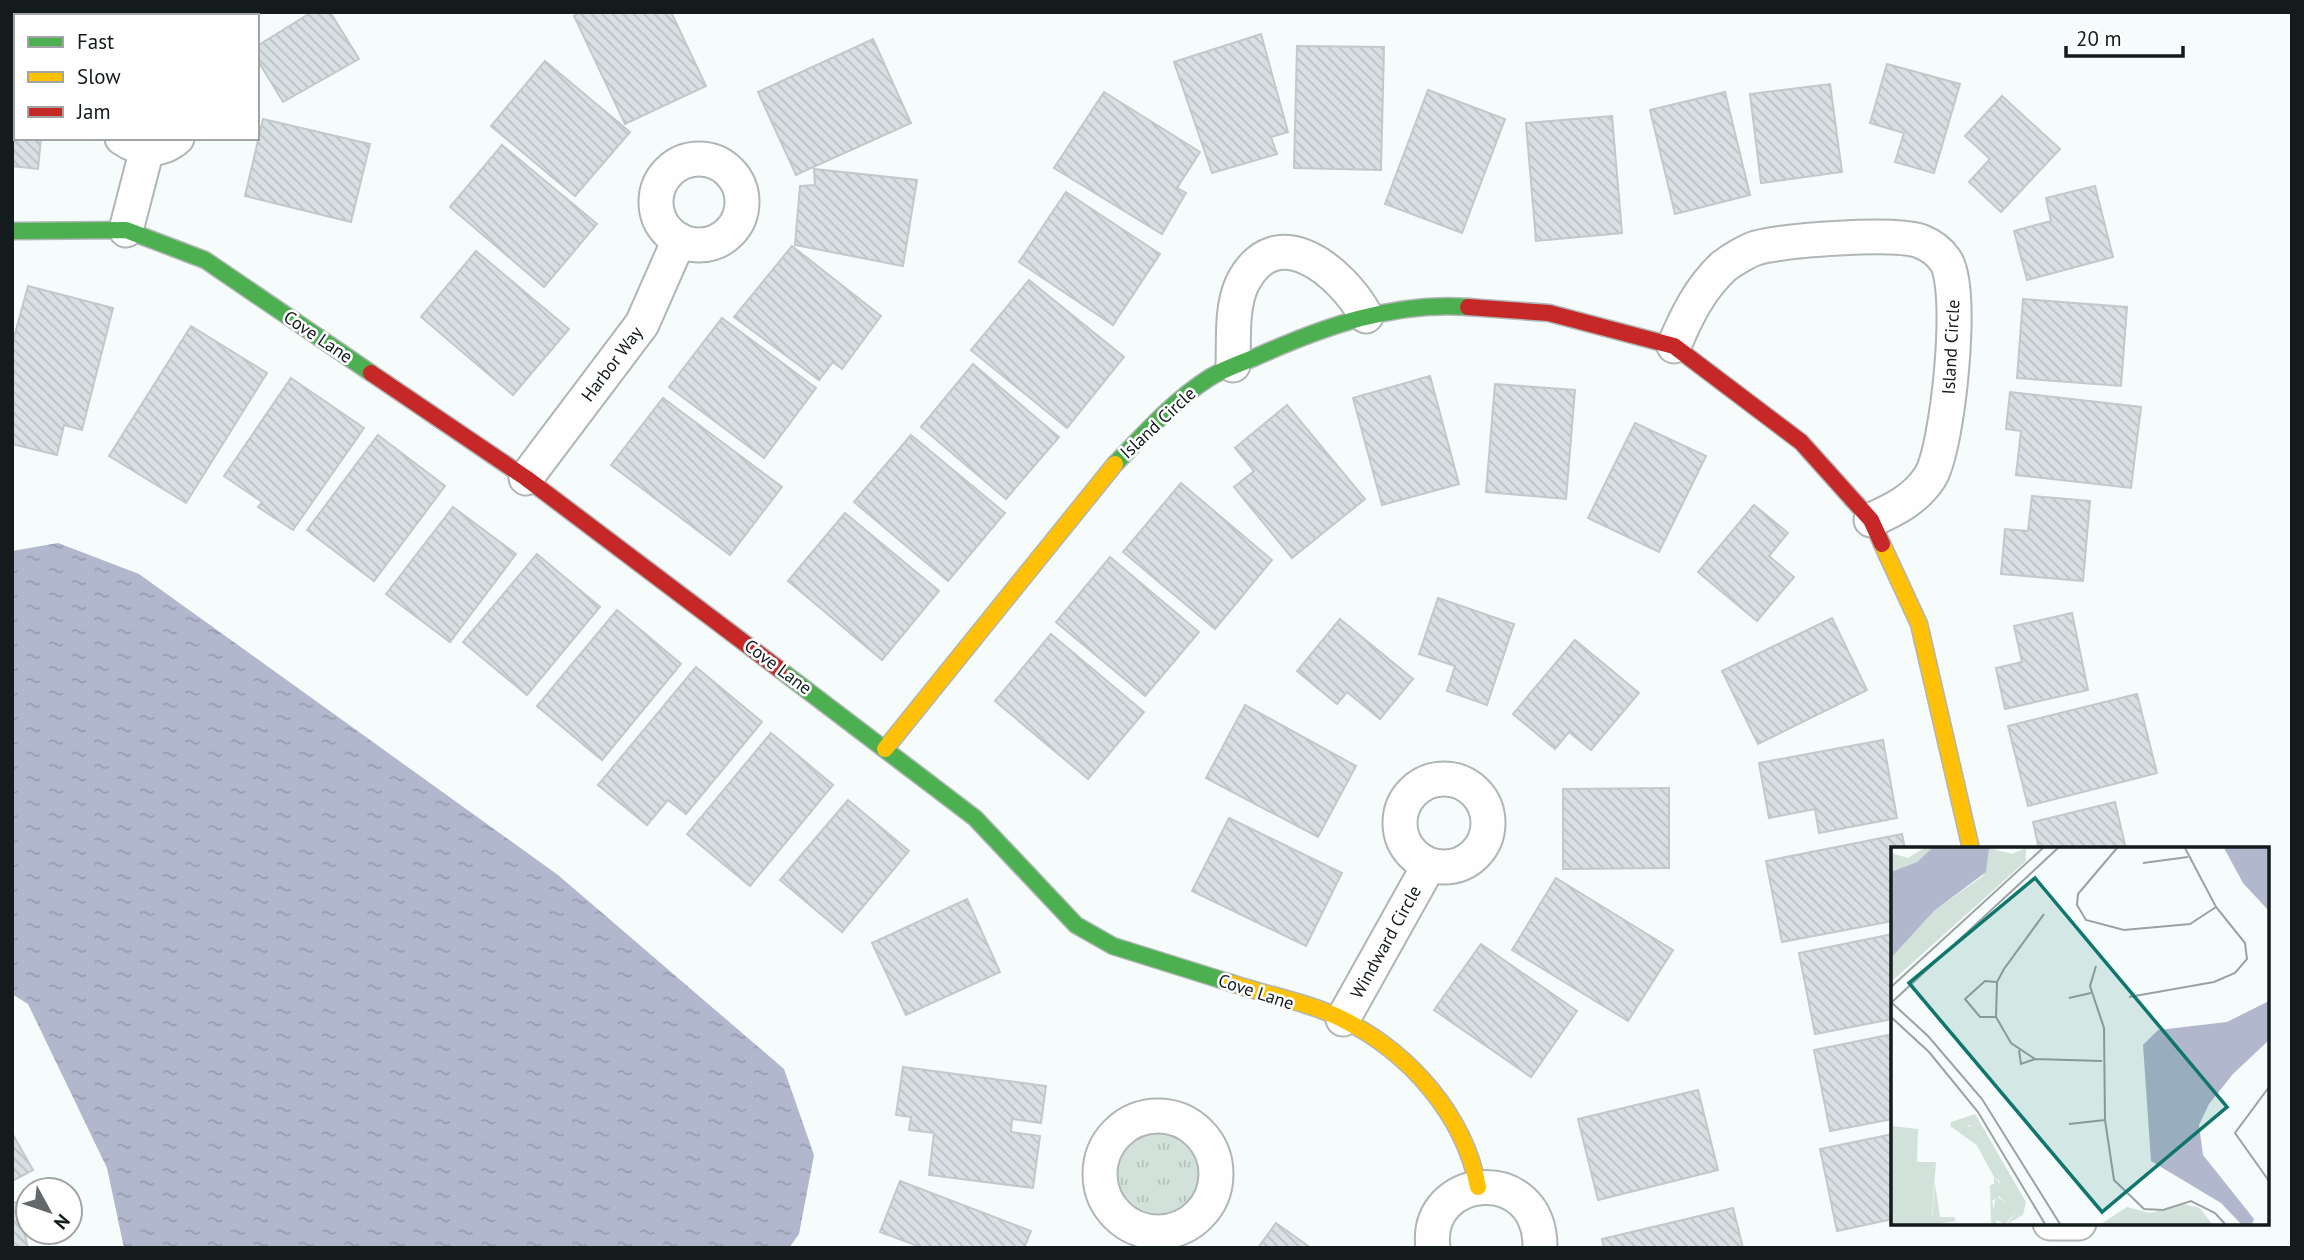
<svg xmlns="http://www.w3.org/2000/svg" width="2304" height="1260" font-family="'PT Sans',sans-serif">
  <defs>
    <pattern id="grass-tufts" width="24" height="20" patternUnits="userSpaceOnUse" patternTransform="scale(1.75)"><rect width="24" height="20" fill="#d2e2da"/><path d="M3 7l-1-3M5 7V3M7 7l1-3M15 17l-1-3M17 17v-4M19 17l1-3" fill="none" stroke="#b3c1bb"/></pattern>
    <pattern id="water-ripples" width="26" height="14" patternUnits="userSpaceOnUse" patternTransform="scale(1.75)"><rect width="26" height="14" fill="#b1b7cd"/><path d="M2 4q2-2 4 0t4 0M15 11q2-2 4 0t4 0" fill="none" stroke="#979db0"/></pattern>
    <pattern id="building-back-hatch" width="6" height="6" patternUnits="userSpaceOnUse" patternTransform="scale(1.75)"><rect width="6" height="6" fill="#d8e0e4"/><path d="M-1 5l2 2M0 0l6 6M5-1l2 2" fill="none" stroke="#b8c0c3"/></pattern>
  </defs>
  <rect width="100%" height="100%" fill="#f6fbfb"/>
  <!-- grass -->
  <circle fill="url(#grass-tufts)" cx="1158" cy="1175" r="57"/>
  <!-- water -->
  <path fill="url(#water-ripples)" d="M58 543 139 574 558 875 784 1069 814 1155 799 1234 789 1248H124L107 1168 28 1004 12 994V551Z"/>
  <!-- building -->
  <g fill="url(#building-back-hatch)" stroke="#c3c8cb" stroke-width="2">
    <path d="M12 12H51L46 16H16V37L12 32Z"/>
    <path d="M216 12H259L256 16H220Z"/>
    <path d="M312 12H330L359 59 283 102 257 59V46Z"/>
    <path d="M581 12H671L706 86 625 124 574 16Z"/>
    <path d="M1261 34 1288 132 1271 137 1277 154 1212 173 1174 62Z"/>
    <path d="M873 39 911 123 796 175 758 92Z"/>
    <path d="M1297 46 1384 47 1381 170 1294 168Z"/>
    <path d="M545 61 630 132 575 196 491 126Z"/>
    <path d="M1887 64 1960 84 1934 173 1895 162 1904 133 1870 123Z"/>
    <path d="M12 83 16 84V138H41L38 169 12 166Z"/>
    <path d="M1830 84 1842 172 1761 183 1750 94Z"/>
    <path d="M1428 90 1505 119 1462 233 1385 204Z"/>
    <path d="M1104 92 1200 152 1177 188 1186 193 1162 234 1054 168Z"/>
    <path d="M1725 92 1750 195 1675 214 1650 110Z"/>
    <path d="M2002 96 2060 149 2001 212 1969 182 1990 159 1965 136Z"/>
    <path d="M1612 116 1622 233 1536 241 1526 123Z"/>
    <path d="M263 119 370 144 351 222 245 196Z"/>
    <path d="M502 145 597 224 544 287 450 207Z"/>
    <path d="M814 169 917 180 903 266 795 245 800 186 815 185Z"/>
    <path d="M2095 186 2113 257 2027 280 2014 231 2051 221 2046 198Z"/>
    <path d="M1066 192 1160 254 1113 325 1019 262Z"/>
    <path d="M792 246 881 316 842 369 833 362 819 380 734 317Z"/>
    <path d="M476 251 569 329 513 395 421 317Z"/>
    <path d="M1029 280 1124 357 1067 428 971 350Z"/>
    <path d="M28 286 113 308 82 430 64 425 57 455 12 444V345Z"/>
    <path d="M2023 299 2127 307 2121 386 2017 378Z"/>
    <path d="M722 318 816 388 764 458 669 387Z"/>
    <path d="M191 326 267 373 186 503 109 456Z"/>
    <path d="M973 364 1059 437 1006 499 921 427Z"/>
    <path d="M1430 376 1459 484 1382 505 1353 398Z"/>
    <path d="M291 378 364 428 293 530 258 507 262 502 224 476Z"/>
    <path d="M1495 384 1575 390 1566 499 1486 492Z"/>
    <path d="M2010 392 2141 407 2131 488 2016 475 2021 431 2006 429Z"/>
    <path d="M663 398 782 487 730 555 611 465Z"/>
    <path d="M1287 405 1365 499 1292 558 1234 487 1254 471 1235 448Z"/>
    <path d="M1635 423 1706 456 1659 552 1588 518Z"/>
    <path d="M378 435 445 486 374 581 307 530Z"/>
    <path d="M911 435 1005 513 948 581 854 502Z"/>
    <path d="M1181 483 1272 560 1215 629 1123 552Z"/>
    <path d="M2032 496 2090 501 2083 581 2001 574 2005 529 2028 531Z"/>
    <path d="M1754 505 1788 533 1769 556 1794 577 1757 621 1698 572Z"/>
    <path d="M453 507 516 554 450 642 386 594Z"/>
    <path d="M845 513 939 591 882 660 788 581Z"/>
    <path d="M537 554 600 607 527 695 463 642Z"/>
    <path d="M1110 557 1199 632 1145 696 1056 622Z"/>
    <path d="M1438 598 1514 624 1487 705 1447 691 1455 666 1419 654Z"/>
    <path d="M617 610 681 664 602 760 537 706Z"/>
    <path d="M2072 613 2088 690 2005 709 1996 668 2022 662 2014 626Z"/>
    <path d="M1832 618 1867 690 1758 744 1722 671Z"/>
    <path d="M1340 619 1413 679 1380 719 1347 692 1337 704 1297 671Z"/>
    <path d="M1051 634 1144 712 1088 779 995 701Z"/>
    <path d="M1575 640 1639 693 1591 750 1569 732 1555 749 1513 714Z"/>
    <path d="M696 667 762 722 686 814 668 800 647 825 598 785Z"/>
    <path d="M2137 694 2157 773 2028 806 2008 726Z"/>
    <path d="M1245 705 1356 766 1318 837 1206 778Z"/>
    <path d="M771 733 833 785 750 886 687 834Z"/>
    <path d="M1883 740 1897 818 1819 833 1815 809 1769 818 1759 763Z"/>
    <path d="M1669 788V868L1563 869V789Z"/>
    <path d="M848 800 909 851 842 932 780 880Z"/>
    <path d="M2115 802 2126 849H2039L2033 822Z"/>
    <path d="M1229 818 1342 873 1306 946 1192 891Z"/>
    <path d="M1902 834 1905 849H1893V921L1782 942 1766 861Z"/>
    <path d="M1556 878 1673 950 1628 1021 1512 950Z"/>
    <path d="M967 899 1000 972 906 1015 872 943Z"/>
    <path d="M1893 934V1019L1815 1034 1799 953Z"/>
    <path d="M1481 944 1577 1011 1531 1077 1434 1010Z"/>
    <path d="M1893 1034V1119L1830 1131 1814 1050Z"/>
    <path d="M903 1067 1046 1086 1041 1123 1012 1119 1011 1132 1040 1136 1033 1188 929 1175 934 1133 909 1130 911 1117 896 1115Z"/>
    <path d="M1698 1090 1718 1170 1598 1200 1578 1119Z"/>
    <path d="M12 1133 33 1170 12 1181Z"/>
    <path d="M1893 1134V1219L1837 1231 1820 1149Z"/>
    <path d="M900 1181 1031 1231 1024 1248H923L880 1232Z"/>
    <path d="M17 1202 28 1248H12V1203Z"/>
    <path d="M1733 1208 1743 1248H1604L1602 1239Z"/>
    <path d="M1276 1223 1311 1248H1258Z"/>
  </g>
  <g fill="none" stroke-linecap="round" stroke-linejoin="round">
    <!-- street casing -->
    <g stroke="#b0b5b6" stroke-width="37">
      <g id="street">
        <path d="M122 138C139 150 160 153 177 138"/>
        <circle cx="699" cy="202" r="43"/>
        <path d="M126 230 147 149"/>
        <path d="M1674 346C1686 317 1700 288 1724 266 1732 260 1747 251 1756 248 1786 240 1892 232 1920 241 1930 245 1939 251 1945 260 1965 285 1948 449 1930 477 1916 499 1894 510 1871 520"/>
        <path d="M1233 365C1234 340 1231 308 1242 284 1276 216 1342 272 1366 316"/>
        <path d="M526 478 642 324 679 240"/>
        <circle cx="1444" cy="823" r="44"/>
        <path d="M1343 1019 1429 865"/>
        <circle cx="1158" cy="1174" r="58"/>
        <path d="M2050 1223H2079"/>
        <path d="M1433 1248C1423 1173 1541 1162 1540 1248"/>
      </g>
    </g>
    <!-- fast casing -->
    <g stroke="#b0b5b6" stroke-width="19">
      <g id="fast">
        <path d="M12 231 126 230 205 260 371 373"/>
        <path d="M1115 464C1144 434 1173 401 1209 378 1223 369 1242 363 1258 356 1323 327 1395 301 1468 307"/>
        <path d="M779 669 975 818 1076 925 1113 946 1231 983"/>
      </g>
    </g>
    <!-- slow casing -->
    <g stroke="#b0b5b6" stroke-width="19">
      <g id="slow">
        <path d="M1882 544 1919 624 1971 849"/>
        <path d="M885 749 1115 464"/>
        <path d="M1231 983C1266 995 1312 1003 1344 1020 1410 1053 1464 1115 1478 1187"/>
      </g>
    </g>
    <!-- jam casing -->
    <g stroke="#b0b5b6" stroke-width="19">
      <g id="jam">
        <path d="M1468 307 1549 313 1674 346 1801 442 1871 520 1882 544"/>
        <path d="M371 373 526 478 779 669"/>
      </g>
    </g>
    <!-- street -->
    <use href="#street" stroke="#fefefe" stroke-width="33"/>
    <!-- fast -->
    <use href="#fast" stroke="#4caf50" stroke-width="16"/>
    <!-- slow -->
    <use href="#slow" stroke="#ffc107" stroke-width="16"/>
    <!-- jam -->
    <use href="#jam" stroke="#c62828" stroke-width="16"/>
  </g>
  <g text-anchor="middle" stroke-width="5" stroke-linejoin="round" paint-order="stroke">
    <!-- street labels -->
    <g font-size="18" fill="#141b1d" stroke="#fff">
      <text transform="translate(318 337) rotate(34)" y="6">Cove Lane</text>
      <text transform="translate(1951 347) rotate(-87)" y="6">Island Circle</text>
      <text transform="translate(612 364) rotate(-53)" y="6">Harbor Way</text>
      <text transform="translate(1158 423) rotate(-43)" y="6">Island Circle</text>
      <text transform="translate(778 667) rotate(37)" y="6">Cove Lane</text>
      <text transform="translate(1386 942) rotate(-61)" y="6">Windward Circle</text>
      <text transform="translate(1256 992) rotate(18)" y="6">Cove Lane</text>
    </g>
  </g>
  <!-- overview -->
  <g transform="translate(1891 847)">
    <rect width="378" height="378" fill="#f6fbfb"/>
    <path d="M84 267 135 355 132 368 116 377 125 365 110 366 114 355 108 349 101 354 106 377 100 376 99 338 103 337V330L109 337 103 308 81 278H77L78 284 90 301 59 279 60 275ZM44 336 49 370H63L65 374 45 377 41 373Z" fill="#d2e2da"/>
    <path d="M81 278 103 308 112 337 103 330 76 280ZM105 349 114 355 112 365 126 364 114 377 101 371Z" fill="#d2e2da"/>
    <path d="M33 1H41L25 16 0 25V6L17 11ZM98 1 121 7 135 1V14L0 135V111L43 64 92 29ZM0 279 27 282 26 315H45L41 368 45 377H0ZM293 357 309 361 321 377H210L236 360 259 366Z" fill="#d2e2da"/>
    <path d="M0 286H23L22 311H0ZM0 318H10V343H0ZM14 318 42 319V344H14ZM9 354H37V377H9Z" fill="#d2e2da"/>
    <path d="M41 1H98L95 25 43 64 0 111V25L26 15ZM333 1H378V64L352 36ZM378 154V193L342 227 318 257 308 278 312 308 363 372 361 377H350L330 356 260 314 252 198 267 183 336 175Z" fill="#b1b7cd"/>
    <path fill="none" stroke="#9ca1a2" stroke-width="2" d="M226 1 187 47 186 58 195 73 233 83 299 77 325 60M252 16 297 10M153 67 113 122 106 135 105 170 120 196 144 212 211 214M205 119 199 139 213 181 214 273 223 333 253 362 272 363 300 354 324 366 334 377M0 140 152 1M238 150 323 135 344 126 356 112 354 96 325 60 294 1M178 151 200 146M0 155 37 189 91 252 169 377M0 156 167 1M0 170 38 205 87 265 154 377M105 170H89L74 152 94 134 106 135M128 203 130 217 144 212M378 240 344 286 378 334M178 277 214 273"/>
    <path fill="#0f766e" fill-opacity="0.15" stroke="#0f766e" stroke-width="3.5" d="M144 31 336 260 211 365 18 136Z"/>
    <rect width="378" height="378" fill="none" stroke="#141b1d" stroke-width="3.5"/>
  </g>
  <!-- border -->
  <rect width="2304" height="1260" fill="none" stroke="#141b1d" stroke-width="28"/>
  <!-- legend -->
  <rect x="14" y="14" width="245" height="126" fill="#ffffff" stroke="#a1a4a5" stroke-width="2"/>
  <rect x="28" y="37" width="35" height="10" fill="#4caf50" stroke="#a1a4a5" stroke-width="2"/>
  <text x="77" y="49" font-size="21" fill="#141b1d">Fast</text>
  <rect x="28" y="72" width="35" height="10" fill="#ffc107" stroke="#a1a4a5" stroke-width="2"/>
  <text x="77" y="84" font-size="21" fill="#141b1d">Slow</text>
  <rect x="28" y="107" width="35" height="10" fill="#c62828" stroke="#a1a4a5" stroke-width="2"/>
  <text x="77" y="119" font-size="21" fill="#141b1d">Jam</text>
  <!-- north arrow -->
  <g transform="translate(49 1211) rotate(130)"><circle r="33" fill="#ffffff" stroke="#a1a4a5" stroke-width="2"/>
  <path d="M0-5L12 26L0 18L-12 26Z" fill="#63696b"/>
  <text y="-10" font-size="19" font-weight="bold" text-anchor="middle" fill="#141b1d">N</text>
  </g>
  <!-- scale -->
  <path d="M2066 46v10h117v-10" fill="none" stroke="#141b1d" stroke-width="3.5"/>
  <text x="2076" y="46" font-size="21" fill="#141b1d" stroke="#ffffff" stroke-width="5" paint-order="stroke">20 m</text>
</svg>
